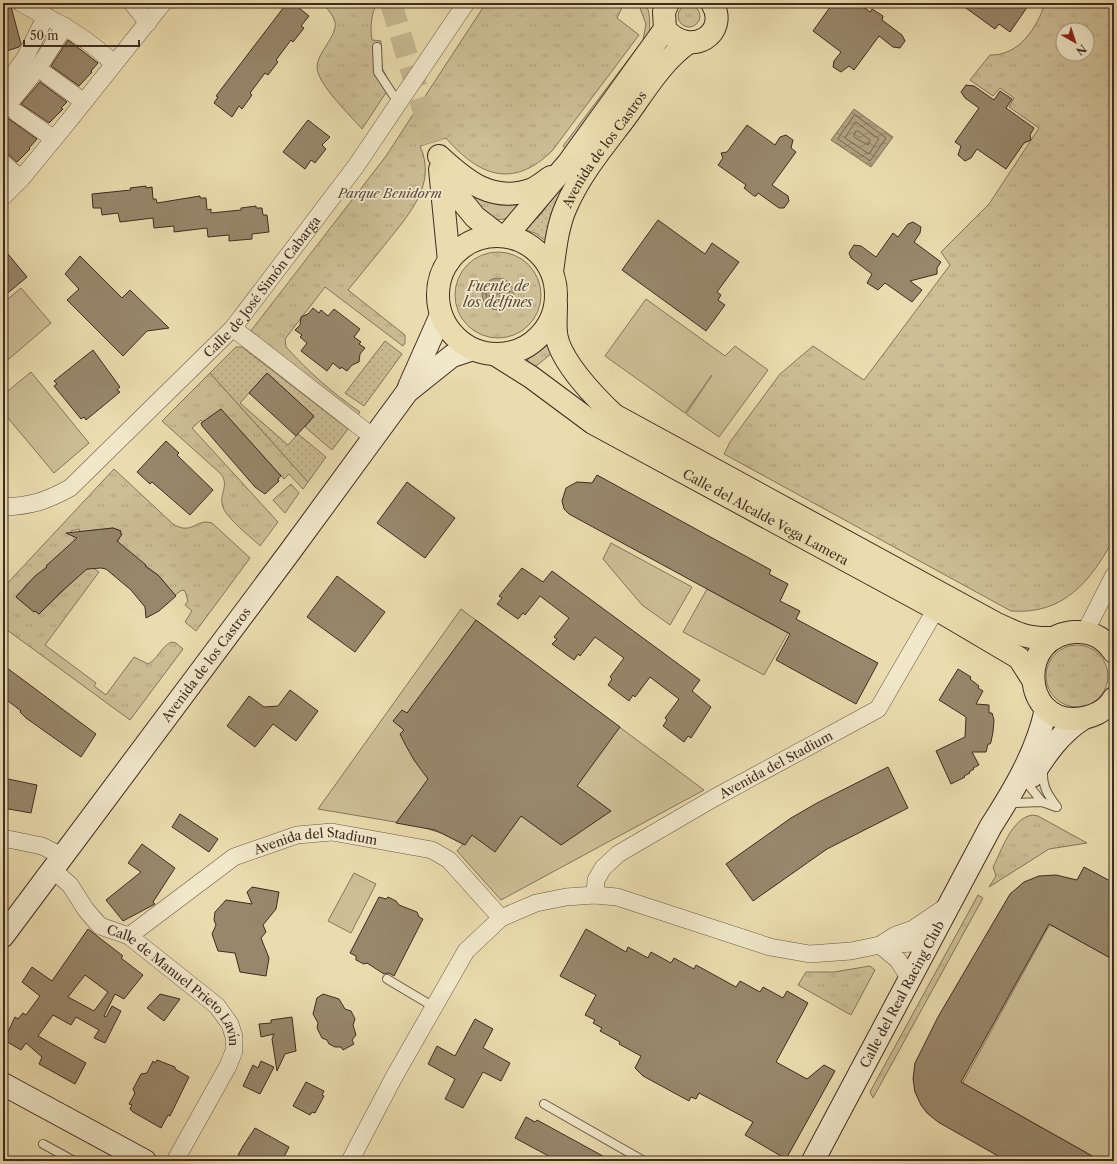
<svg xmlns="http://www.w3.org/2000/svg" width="1117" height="1164" font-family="'Libre Caslon Text',serif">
  <defs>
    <pattern id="grass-tufts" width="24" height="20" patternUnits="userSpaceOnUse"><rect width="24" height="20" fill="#cdbe96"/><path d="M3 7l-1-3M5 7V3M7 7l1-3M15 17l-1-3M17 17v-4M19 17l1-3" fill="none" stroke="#b1a381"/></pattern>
    <pattern id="garden-dots" width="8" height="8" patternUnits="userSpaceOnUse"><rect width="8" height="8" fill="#cdbe96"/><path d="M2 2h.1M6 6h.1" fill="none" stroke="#b1a381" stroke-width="1.8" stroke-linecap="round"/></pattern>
    <pattern id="water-waves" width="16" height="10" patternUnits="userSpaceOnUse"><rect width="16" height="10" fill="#b0a07f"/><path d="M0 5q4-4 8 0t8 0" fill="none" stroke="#918368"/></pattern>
  </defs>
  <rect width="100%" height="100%" fill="#eadcae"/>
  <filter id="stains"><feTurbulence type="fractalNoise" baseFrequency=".005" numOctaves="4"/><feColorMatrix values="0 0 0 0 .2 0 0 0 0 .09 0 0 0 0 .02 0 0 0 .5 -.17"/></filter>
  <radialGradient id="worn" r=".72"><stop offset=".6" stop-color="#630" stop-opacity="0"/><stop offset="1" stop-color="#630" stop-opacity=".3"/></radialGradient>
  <!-- grass -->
  <g fill="url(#grass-tufts)" stroke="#86745c" fill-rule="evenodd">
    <path d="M324 3H377C371 14 370 27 372 40L381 41 382 68 391 85 362 129C351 116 317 84 317 67 317 53 338 35 335 22 333 14 327 10 324 3Z"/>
    <path d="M486 3H624L617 18 639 35 552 151C512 190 478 175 446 138L420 146C437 184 410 213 387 242 374 258 361 274 348 290L405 335V343L403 346 325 287 285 339 286 347C310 373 331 392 360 412L356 417 250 332 386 156Z"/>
    <path d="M638 3H645C651 13 649 21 650 32L566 149 563 146 643 40 646 24Z"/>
    <path d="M1045 3H1114V538C1091 581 1064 615 1011 611L724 454 730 442 780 374 813 346 864 380 950 265 941 252 989 204 1039 128 1009 107 1014 98 1000 88 993 96 970 80 990 55C1019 56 1037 28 1045 3ZM1063 30H1087V54H1063Z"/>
    <circle cx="689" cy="16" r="11"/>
    <path d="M475 193 525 197C504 231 495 222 469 199Z"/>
    <circle cx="498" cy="295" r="43"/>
    <path d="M549 344 552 353 535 367 527 360Z"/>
    <path d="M210 373 308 482 303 489 289 474 284 479 221 409 207 419 208 420 203 422 201 420 192 428 278 522 260 546C251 537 227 519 223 507 218 495 230 486 221 474L162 421Z"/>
    <path d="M114 469 173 524C193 536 195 518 212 523L250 558 196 631 185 622 192 611 185 605 188 601 185 591 182 590 175 595 159 576 117 543 122 534 120 533 121 531 113 528 80 532 79 529 71 531 76 543 46 566 47 567 27 584 16 597 34 612 35 611 39 614 85 570 93 568 99 572 45 645 96 683 94 686 106 695 134 657 148 664C158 659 161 647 171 642L176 643 183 649 130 720 3 627V588Z"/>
    <path d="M291 484 299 493 285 513 273 500Z"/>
    <circle cx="1077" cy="676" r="31"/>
    <path d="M1032 815 1038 816 1087 843 1049 849 989 887 996 876 993 867C1002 850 1011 819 1032 815Z"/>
    <path d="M978 895 983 898 873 1098 870 1092Z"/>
    <path d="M870 966 875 970 851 1015 798 985 806 972H834Z"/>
  </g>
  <!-- garden -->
  <g fill="url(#garden-dots)" stroke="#86745c">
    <path d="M571 172 546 241 535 233 525 230 541 214Z"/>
    <path d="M385 341 402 354 364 406 345 393Z"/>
    <path d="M236 347H242L348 429 332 450 305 427 314 416 267 373 240 403 288 445 298 434 326 457 308 482 210 373Z"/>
  </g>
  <!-- pitch -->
  <g fill="#cdbe96" stroke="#86745c">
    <path d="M21 288 51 323 3 364V303Z"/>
    <path d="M646 299 725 356 735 346 768 370 719 437 686 414 712 375 685 413 605 356Z"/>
    <path d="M31 372 89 443 54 473 3 412V395Z"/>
    <path d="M611 543 692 587 670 625 642 605 603 559Z"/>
    <path d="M707 589 788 633 764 675 683 632Z"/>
    <path d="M461 609 704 790 501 900 457 851 463 844 444 834 419 826 318 809Z"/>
    <path d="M354 873 376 884 351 933 328 921Z"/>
    <path d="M1049 926H1053L1114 960V1161H1101L964 1084 963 1082Z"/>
  </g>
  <!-- water -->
  <g fill="url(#water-waves)" stroke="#83715a">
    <path d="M854 109 893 137 871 167 831 140Z"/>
    <circle cx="498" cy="294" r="16"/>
  </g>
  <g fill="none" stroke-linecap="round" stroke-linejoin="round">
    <!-- shore -->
    <g stroke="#786651" stroke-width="1">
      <path d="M855 115 886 138 870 161 838 139Z"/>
      <path d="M856 122 879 139 869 154 845 138Z"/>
      <path d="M856 131H858L870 140 868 145 854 137Z"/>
      <circle cx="498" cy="294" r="12"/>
      <circle cx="498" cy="294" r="7"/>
    </g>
  </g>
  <!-- building -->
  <g fill="#98876b" stroke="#402b23" fill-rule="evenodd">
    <path d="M3 3H10L21 44 19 47 3 52Z"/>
    <path d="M287 3H303L299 8 309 16 301 26 304 28 293 42 291 40 276 60 278 62 268 75 265 73 250 93 252 95 242 109 239 106 232 117 214 103 218 97 216 96Z"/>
    <path d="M833 3H858L870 12 872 9 883 16 882 20 902 35 905 41 900 48 893 47 879 36 854 70 849 66 841 72 833 67 834 61 841 52 813 31Z"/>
    <path d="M959 3H1030L1010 32 999 24 995 29Z"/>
    <path d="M68 40 98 63 91 71 92 72 79 86 51 66Z"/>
    <path d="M40 82 67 102 61 108 63 109 49 123 21 104Z"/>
    <path d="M966 85 974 86 994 100 1000 91 1012 99 1006 108 1034 128 1030 135 1031 140 1024 143 1006 169 977 149 971 158 965 161 958 155 961 146 955 142 979 108 965 98 961 92Z"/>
    <path d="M9 119 37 139 29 148 30 149 17 162 9 155 3 153V121Z"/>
    <path d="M308 120 330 137 322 145 326 149 315 163 311 160 305 169 283 152Z"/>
    <path d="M747 125 775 145 780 137 786 135 793 140 791 148 796 152 772 185 788 196 789 201 784 208H779L758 193 756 196H754L744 188 746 185 718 165 723 158 721 153 727 152Z"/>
    <path d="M146 186V188L152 187 153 199H156L157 203 200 196V198H206L207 210 211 209V213L241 210V208L256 206V208H262L263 215H267L269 232 252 234V239L229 241V235L208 237 207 228 174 232V226L154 228 153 218 120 222 118 213 102 215 101 208H93L92 194 131 190 130 188Z"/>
    <path d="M658 220 705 254 712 243 739 262 717 292 721 295 718 300 725 305 706 331 622 270Z"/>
    <path d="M913 222 921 227 920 233 914 242 941 262 937 268V274L910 281 922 290 912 302 885 283 878 290 867 283 872 274 851 258 849 253 854 245 861 246 876 257 893 233 898 237 908 224Z"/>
    <path d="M3 248 27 277 3 297Z"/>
    <path d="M80 256 122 298 130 290 169 328 147 331 123 356 67 300 79 289 65 274Z"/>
    <path d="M313 308 319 313 321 310 328 316 334 309 360 329 354 337 361 342 359 344 365 348 360 354 359 362 352 365 347 371 341 367 340 369 333 363 327 371 301 351 307 343 300 337 302 335 295 330 300 325 301 317 308 314Z"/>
    <path d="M93 350 120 387 117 390 120 392 86 420 84 417 81 419 54 386 57 384 54 381Z"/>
    <path d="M267 373 314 416 296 436 249 393Z"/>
    <path d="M221 409 281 476 278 479 279 481 265 494 255 487 202 426 201 423Z"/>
    <path d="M166 441 179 453 177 455 213 490 190 515 152 482 150 484 137 472Z"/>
    <path d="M597 475 771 570 769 574 788 584 780 601 800 611 796 619 878 663 856 704 776 660 790 634 569 514 564 509 562 501 566 488 577 482 592 483Z"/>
    <path d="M407 482 455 518 425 558 377 523Z"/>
    <path d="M113 528 121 531 120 533 122 534 117 541 146 565 145 566 158 575 176 596 159 611 146 618 145 607 131 590 106 569 101 568 87 569 62 591 39 614 35 611 34 612 16 597 35 576 47 567 46 566 77 538 66 533Z"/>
    <path d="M522 568 543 582 552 571 700 680 692 691 711 707 691 738 688 736 684 742 663 726 667 720 665 718 679 699 650 677 635 697 633 695 629 701 608 685 612 679 610 677 624 658 595 637 580 656 578 654 574 660 552 644 557 639 554 637 569 618 540 596 525 615 523 613 518 619 497 604 502 598 499 596Z"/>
    <path d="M337 576 385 612 355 652 307 617Z"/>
    <path d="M476 620 620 727 577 786 611 811 561 845 521 816 495 852 472 835 465 845 435 830 396 823 428 779 414 760 405 744 400 734 404 730 393 721 402 710 407 713Z"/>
    <path d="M3 665 96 734 81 757 26 718 20 712 21 711 3 697Z"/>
    <path d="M958 669 971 677 970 679 979 686 978 688 983 691 976 704 989 705V713H992L994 720 993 732 991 742 990 744H988L986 752H972L979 765 973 768 974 769 969 772 970 773 964 776 965 777 951 784 936 751 965 737 966 717 939 700Z"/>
    <path d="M290 690 318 711 296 741 273 724 255 747 227 726 249 696 264 707 278 706Z"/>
    <path d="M888 767 908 808 827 849 753 901 726 864 791 818 817 803Z"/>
    <path d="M3 778 37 785 31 813 3 808Z"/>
    <path d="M180 814 218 839 209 852 172 827Z"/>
    <path d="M142 844 175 868 153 902 155 904 123 921 106 900 141 872 128 863Z"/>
    <path d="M1084 867 1114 883V960L1049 924 961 1082 1101 1161H1007L938 1122 927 1113 921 1105 915 1092 913 1079 915 1063 938 1017 1010 894 1024 882 1039 876 1056 875 1077 880Z"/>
    <path d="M252 887 279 892 276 909 263 925 266 932 261 938 269 958 266 976 240 972 235 953 218 951 212 934 216 925 214 920 215 912 226 900 252 904 247 892Z"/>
    <path d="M379 897 386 899 388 897 396 901 399 905 417 912 419 917 423 919 394 976 389 973 384 974 367 963 364 964 356 960V956L350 953Z"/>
    <path d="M88 929 123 956 121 958 143 975 124 999 115 994 104 1016 106 1017 112 1006 121 1011 105 1043 94 1038 99 1030 76 1017 71 1025 53 1015 38 1036 86 1063 75 1084 39 1064 42 1057 26 1043 21 1050 4 1040 15 1017 18 1019 23 1013 26 1015 40 996 22 982 32 967 52 981ZM85 975 108 992 94 1011 68 997Z"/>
    <path d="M586 929 626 952 628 947 648 958 651 952 671 963 674 958 694 969 696 965 736 987 740 981 760 992 763 987 783 998 787 991 808 1003 776 1062 807 1079 824 1065 835 1071 786 1159 745 1135 753 1122 699 1093 696 1099 691 1097 689 1101 643 1076 635 1068 641 1056 619 1044 620 1042 600 1031 602 1028 593 1023 595 1020 585 1015 596 995 560 976Z"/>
    <path d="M160 994 180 999 164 1021 147 1008Z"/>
    <path d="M323 994 339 999 345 1009 351 1011 355 1019 353 1025 356 1035 352 1040 354 1044 343 1050 341 1047H335L329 1044 327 1040 322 1038 317 1028 318 1023 313 1014 317 998Z"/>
    <path d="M292 1017 296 1051 285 1054 277 1071 272 1039 274 1034 261 1037 259 1024 271 1023V1020Z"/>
    <path d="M475 1019 493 1029 483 1048 510 1063 501 1081 483 1072 463 1108 445 1099 455 1079 428 1064 437 1046 455 1056Z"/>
    <path d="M157 1060 175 1067V1069L189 1077 170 1116 168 1115 161 1128 133 1112 130 1109 132 1105 129 1104 135 1093 133 1089 141 1074 147 1073 153 1061 155 1063Z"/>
    <path d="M261 1061 274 1067 260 1094 243 1086 253 1065 258 1068Z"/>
    <path d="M306 1082 324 1091 322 1095 324 1096 315 1113 312 1112 310 1115 293 1106Z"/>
    <path d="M526 1117 535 1122 537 1120 612 1161H558L515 1138Z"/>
    <path d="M255 1128 289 1147 282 1161H237L240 1156 238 1155 243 1146Z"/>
  </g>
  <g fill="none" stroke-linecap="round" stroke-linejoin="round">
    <!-- primary-tunnel -->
    <path stroke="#c8b992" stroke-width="22" stroke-dasharray="22 11" stroke-linecap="butt" d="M391 3 433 142"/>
    <!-- lane casing -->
    <g stroke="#6a5746" stroke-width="10">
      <g id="lane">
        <path d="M377 47 378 72 399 104"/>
        <path d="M1043 770C1042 787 1048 795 1057 807"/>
        <path d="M1027 783 1042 802"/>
        <path d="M1015 803 1042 802 1056 807"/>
        <path d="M387 979 434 1007"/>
        <path d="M544 1104 644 1161"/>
        <path d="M43 1144 74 1161"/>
      </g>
    </g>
    <!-- street casing -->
    <g stroke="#6a5746" stroke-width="18">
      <g id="street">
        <path d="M21 3 37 12 43 3"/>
        <path d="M132 3 148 23"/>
        <path d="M37 12C66 26 91 41 114 64"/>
        <path d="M47 75 84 102"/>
        <path d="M3 89 25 58 46 16"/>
        <path d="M3 111 38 68 65 26"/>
        <path d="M17 113 54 139"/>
        <path d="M3 163 21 179"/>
        <path d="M3 197 21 179 67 123 163 3"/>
        <path d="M233 328 373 437"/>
        <path id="s1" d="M3 507C31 506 46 501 70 488L233 328 356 166 466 3"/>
        <path d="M1085 632 1114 575"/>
        <path d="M3 838 42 846 62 856"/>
        <path id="s2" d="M52 869 70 885 86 910 100 926 129 936 217 1006 230 1024 234 1037V1051L228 1066 175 1161"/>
        <path id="s3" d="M595 895 596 880 603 868 618 854 714 798 878 709 936 609"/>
        <path id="s4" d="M129 936 234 857 297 835 332 832 432 850 449 860 501 918"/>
        <path d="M910 979 898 960 880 945 896 935 913 929 947 906"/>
        <path d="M350 1161 394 1077 466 951 501 918 536 903 566 897 595 895 617 897 770 947 810 954 851 951 880 945 930 942"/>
      </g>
    </g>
    <!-- secondary casing -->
    <g stroke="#402b23" stroke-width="24">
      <g id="secondary">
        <path d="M409 387 441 315"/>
        <path d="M1032 776C1046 754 1061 732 1084 718"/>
        <path id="s5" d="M3 936 289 553 407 392 452 356 470 350"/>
        <path d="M3 1084 145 1161"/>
        <path id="s6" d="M813 1161 991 826C1014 790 1037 752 1046 709"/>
      </g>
    </g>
    <!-- primary casing -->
    <g stroke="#402b23" stroke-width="24">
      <g id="primary">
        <path d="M668 3 664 12 665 29C691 59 730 33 712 3"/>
        <path d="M439 156C466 181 493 204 533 189 539 186 545 181 551 177"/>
        <path d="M444 167 462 201 475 217 497 234"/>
        <path d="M440 169 449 261"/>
        <path d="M507 235 569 162 665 29"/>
        <circle cx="497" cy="295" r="59"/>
        <path id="s7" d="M552 272C555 251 557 227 566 207 580 174 604 146 625 118 644 92 662 61 688 43"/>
        <path d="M556 305C556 314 555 324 556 333 559 360 595 397 614 415L995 623C1018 634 1027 639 1054 638"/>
        <path id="s8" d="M496 355 531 377 593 423 936 609 1019 658 1033 680"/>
        <path d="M1114 652C1104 638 1092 631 1075 632 1018 635 1021 721 1075 719 1090 718 1106 712 1114 698"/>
      </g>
    </g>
    <!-- lane -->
    <use href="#lane" stroke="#f1e8ca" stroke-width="8"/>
    <!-- street -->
    <use href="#street" stroke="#f1e8ca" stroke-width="17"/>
    <!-- secondary -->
    <use href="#secondary" stroke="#f1e8ca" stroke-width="22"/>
    <!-- primary -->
    <use href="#primary" stroke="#eadcae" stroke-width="22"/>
  </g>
  <g text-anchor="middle" stroke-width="3.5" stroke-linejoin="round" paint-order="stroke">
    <!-- street labels -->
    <g font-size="13" fill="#402b23" stroke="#f1e8ca">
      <text dy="5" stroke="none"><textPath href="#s7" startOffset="136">Avenida de los Castros</textPath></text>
      <text dy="5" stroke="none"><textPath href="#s1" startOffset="349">Calle de José Simón Cabarga</textPath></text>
      <text dy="5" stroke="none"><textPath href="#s8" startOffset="315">Calle del Alcalde Vega Lamera</textPath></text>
      <text dy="5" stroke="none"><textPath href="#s5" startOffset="339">Avenida de los Castros</textPath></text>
      <text dy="5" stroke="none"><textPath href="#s3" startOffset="231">Avenida del Stadium</textPath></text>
      <text dy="5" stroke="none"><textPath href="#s4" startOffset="216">Avenida del Stadium</textPath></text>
      <text dy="5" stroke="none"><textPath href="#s2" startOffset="173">Calle de Manuel Prieto Lavín</textPath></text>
      <text dy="5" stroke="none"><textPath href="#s6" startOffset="189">Calle del Real Racing Club</textPath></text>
    </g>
    <!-- park labels -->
    <g font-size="13" font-style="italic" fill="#5c483a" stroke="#f1e8ca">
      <text x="390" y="198">Parque Benidorm</text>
    </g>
    <!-- water labels -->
    <g font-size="14" font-style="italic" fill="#5c483a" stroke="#f1e8ca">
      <text x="498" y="291">Fuente de<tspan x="498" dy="16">los delfines</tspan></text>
    </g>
  </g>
  <!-- margin -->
  <rect width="1117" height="1164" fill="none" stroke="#eadcae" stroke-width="16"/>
  <rect x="4" y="4" width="1109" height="1156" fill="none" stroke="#402b23" stroke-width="2"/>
  <rect x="8" y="8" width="1101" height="1148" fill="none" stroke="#402b23"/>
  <!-- north arrow -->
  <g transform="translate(1075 42) rotate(141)"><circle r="19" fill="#f1e8ca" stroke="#aa9c87"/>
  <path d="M0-3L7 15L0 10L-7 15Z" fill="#8f2418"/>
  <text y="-6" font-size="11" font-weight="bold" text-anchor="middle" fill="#402b23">N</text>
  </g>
  <!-- scale -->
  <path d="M24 40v6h115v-6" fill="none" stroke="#402b23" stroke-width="2"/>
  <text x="30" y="40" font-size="12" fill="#402b23" stroke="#f1e8ca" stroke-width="3" paint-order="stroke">50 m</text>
  <rect width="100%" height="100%" filter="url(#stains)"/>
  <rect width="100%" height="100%" fill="url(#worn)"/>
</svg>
